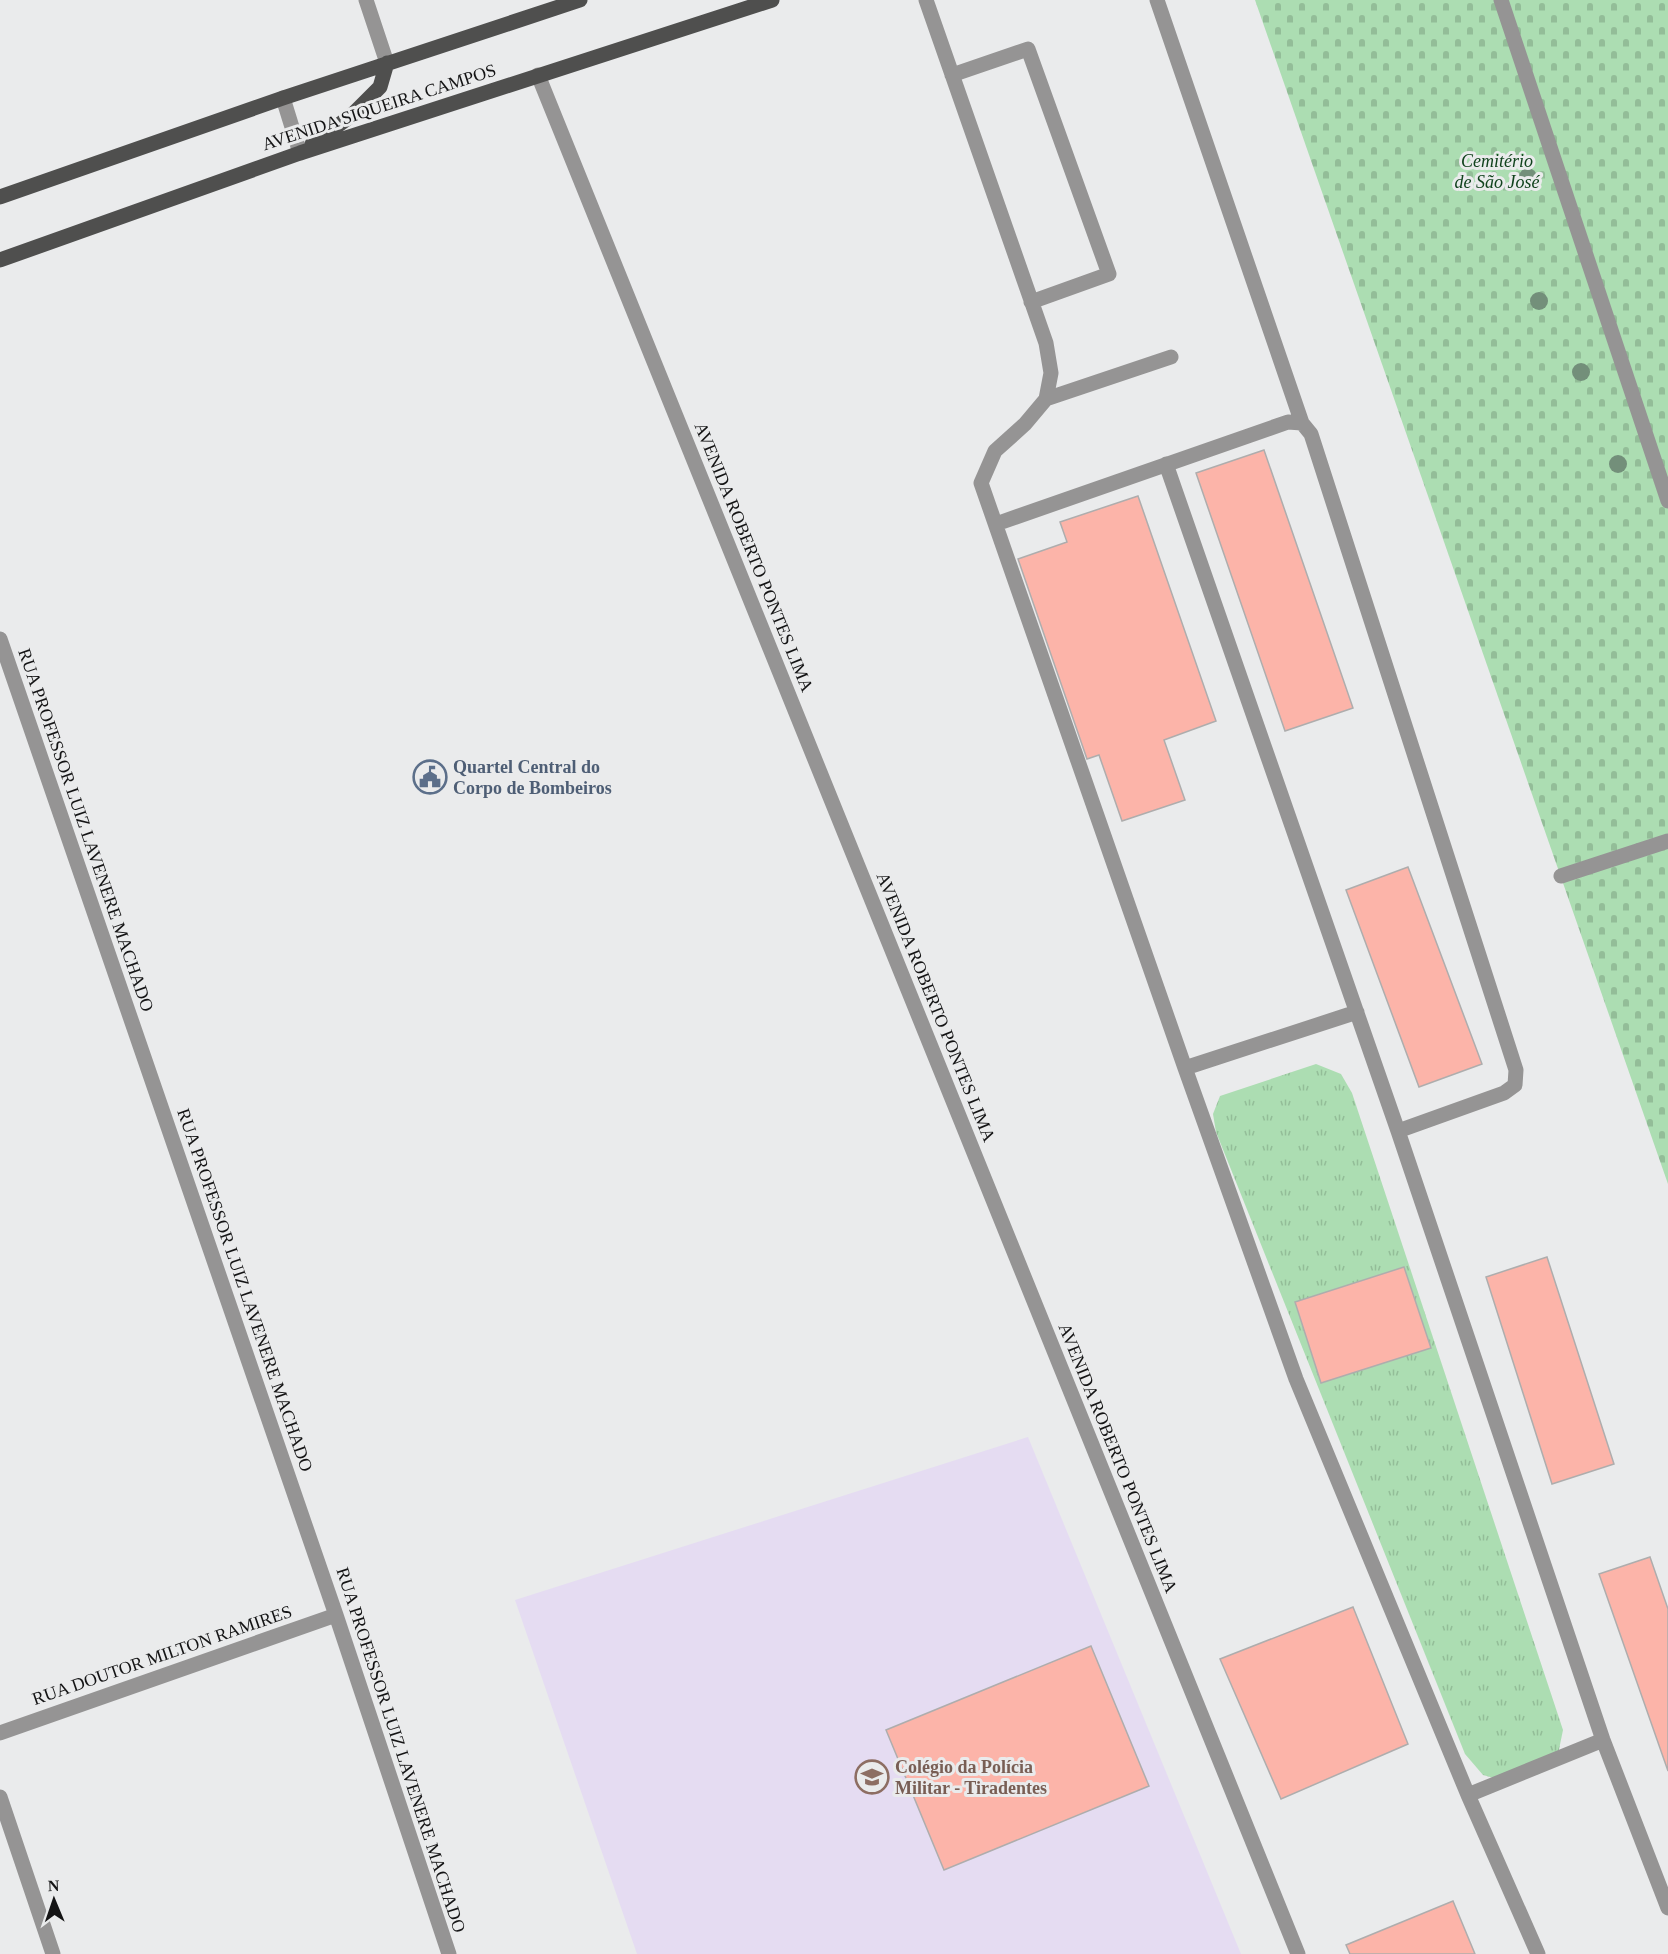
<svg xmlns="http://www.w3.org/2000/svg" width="1668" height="1954" font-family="Georgia,serif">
  <defs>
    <pattern id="cemetery-stones" width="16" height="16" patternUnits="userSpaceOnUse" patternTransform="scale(1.5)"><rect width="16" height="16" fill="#acddb2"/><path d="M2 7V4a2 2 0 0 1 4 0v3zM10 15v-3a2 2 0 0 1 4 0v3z" fill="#93bd98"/></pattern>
    <pattern id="park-tufts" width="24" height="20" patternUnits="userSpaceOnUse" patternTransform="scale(1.5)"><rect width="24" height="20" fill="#acddb2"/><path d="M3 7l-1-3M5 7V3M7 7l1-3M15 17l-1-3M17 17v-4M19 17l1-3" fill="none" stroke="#93bd98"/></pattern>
  </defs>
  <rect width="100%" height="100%" fill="#eaebec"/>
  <path fill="#e5dcf2" d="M1028 1437 1241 1954H637L515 1600Z"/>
  <path fill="url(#cemetery-stones)" d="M1255 0H1668V1184Z"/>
  <path fill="url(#park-tufts)" d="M1316 1064 1341 1074 1352 1093 1563 1730 1557 1759 1539 1774 1508 1782 1483 1775 1465 1754 1216 1132 1213 1114 1220 1096Z"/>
  <path fill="#fcb4a9" stroke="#aeadad" stroke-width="1.5" d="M1264 450 1353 708 1285 731 1196 473Z
    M1138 496 1216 721 1164 740 1185 800 1122 821 1099 755 1087 759 1018 559 1067 542 1060 522Z
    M1408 867 1482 1064 1419 1087 1346 890Z
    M1547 1257 1614 1464 1552 1484 1486 1277Z
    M1404 1267 1431 1348 1321 1383 1295 1302Z
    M1650 1557 1668 1609V1771L1599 1574Z
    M1353 1607 1408 1744 1281 1799 1220 1659Z
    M1091 1646 1149 1786 944 1870 886 1730Z
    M1453 1901 1475 1954H1350L1346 1945Z"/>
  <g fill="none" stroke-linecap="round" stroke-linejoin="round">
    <path stroke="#959494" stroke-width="15" d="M366 0 387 63
      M926 0 1046 343 1051 373 1046 399 1025 424 995 451 981 483 1185 1068 1296 1379 1468 1795 1538 1954
      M1157 0 1302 423
      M1501 0 1668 501
      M538 75 1298 1954
      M952 75 1028 49 1109 274 1031 302
      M283 98 300 153
      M1046 399 1171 357
      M1166 464 1398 1131 1603 1740 1668 1908
      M996 524 1288 422 1302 423 1311 434 1516 1070 1515 1085 1504 1093 1398 1131
      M0 639 336 1615 449 1954
      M1561 876 1668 841
      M1185 1068 1357 1012
      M0 1733 336 1615
      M1468 1795 1603 1740
      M0 1797 53 1954"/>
    <path stroke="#4f4f4e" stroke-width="15" d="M312 144 351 116 380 87 387 63
      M0 197 283 98 580 0
      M0 260 300 153 772 0"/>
  </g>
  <g fill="#738f7a">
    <circle cx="1528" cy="177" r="9"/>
    <circle cx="1539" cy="301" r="9"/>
    <circle cx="1581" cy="372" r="9"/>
    <circle cx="1618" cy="464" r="9"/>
  </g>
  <defs>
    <g id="civic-ring" transform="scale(1.725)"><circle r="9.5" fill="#eaebec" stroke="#5c6f8a" stroke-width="1.5"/><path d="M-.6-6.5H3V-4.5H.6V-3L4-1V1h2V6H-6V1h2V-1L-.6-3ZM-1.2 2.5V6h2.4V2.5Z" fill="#5c6f8a"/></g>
    <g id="school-ring" transform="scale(1.725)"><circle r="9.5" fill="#eaebec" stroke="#8d6e63" stroke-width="1.5"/><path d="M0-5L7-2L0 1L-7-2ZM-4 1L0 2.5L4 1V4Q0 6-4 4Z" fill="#8d6e63"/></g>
  </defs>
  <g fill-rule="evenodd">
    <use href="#civic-ring" x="430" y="777"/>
    <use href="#school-ring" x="872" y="1777"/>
  </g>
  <g text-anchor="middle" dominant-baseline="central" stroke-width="6" stroke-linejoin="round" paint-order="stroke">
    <g font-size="18" fill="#141415" stroke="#eaebec">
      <text transform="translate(379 107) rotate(-18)">AVENIDA SIQUEIRA CAMPOS</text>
      <text transform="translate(754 557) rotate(68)">AVENIDA ROBERTO PONTES LIMA</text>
      <text transform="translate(86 830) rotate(71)">RUA PROFESSOR LUIZ LAVENERE MACHADO</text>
      <text transform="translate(936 1007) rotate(68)">AVENIDA ROBERTO PONTES LIMA</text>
      <text transform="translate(245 1290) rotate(71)">RUA PROFESSOR LUIZ LAVENERE MACHADO</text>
      <text transform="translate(1118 1458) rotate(68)">AVENIDA ROBERTO PONTES LIMA</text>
      <text transform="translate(162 1655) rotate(-19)">RUA DOUTOR MILTON RAMIRES</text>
      <text transform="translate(401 1750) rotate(72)">RUA PROFESSOR LUIZ LAVENERE MACHADO</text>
    </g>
    <g font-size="18" font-style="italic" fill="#11431d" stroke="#eaebec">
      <text x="1497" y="161">Cemitério<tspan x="1497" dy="21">de São José</tspan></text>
    </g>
    <g font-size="18" font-weight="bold" fill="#4e5e75" stroke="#eaebec" text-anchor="start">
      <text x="453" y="767">Quartel Central do<tspan x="453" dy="21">Corpo de Bombeiros</tspan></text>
    </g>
    <g font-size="18" font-weight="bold" fill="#785e54" stroke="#eaebec" text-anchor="start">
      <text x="895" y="1767">Colégio da Polícia<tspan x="895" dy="21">Militar - Tiradentes</tspan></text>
    </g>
  </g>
  <g transform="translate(54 1900) rotate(358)" stroke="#eaebec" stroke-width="4.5" paint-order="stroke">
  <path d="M0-4.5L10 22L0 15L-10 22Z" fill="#141415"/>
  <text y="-9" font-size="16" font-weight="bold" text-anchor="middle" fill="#141415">N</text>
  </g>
</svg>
